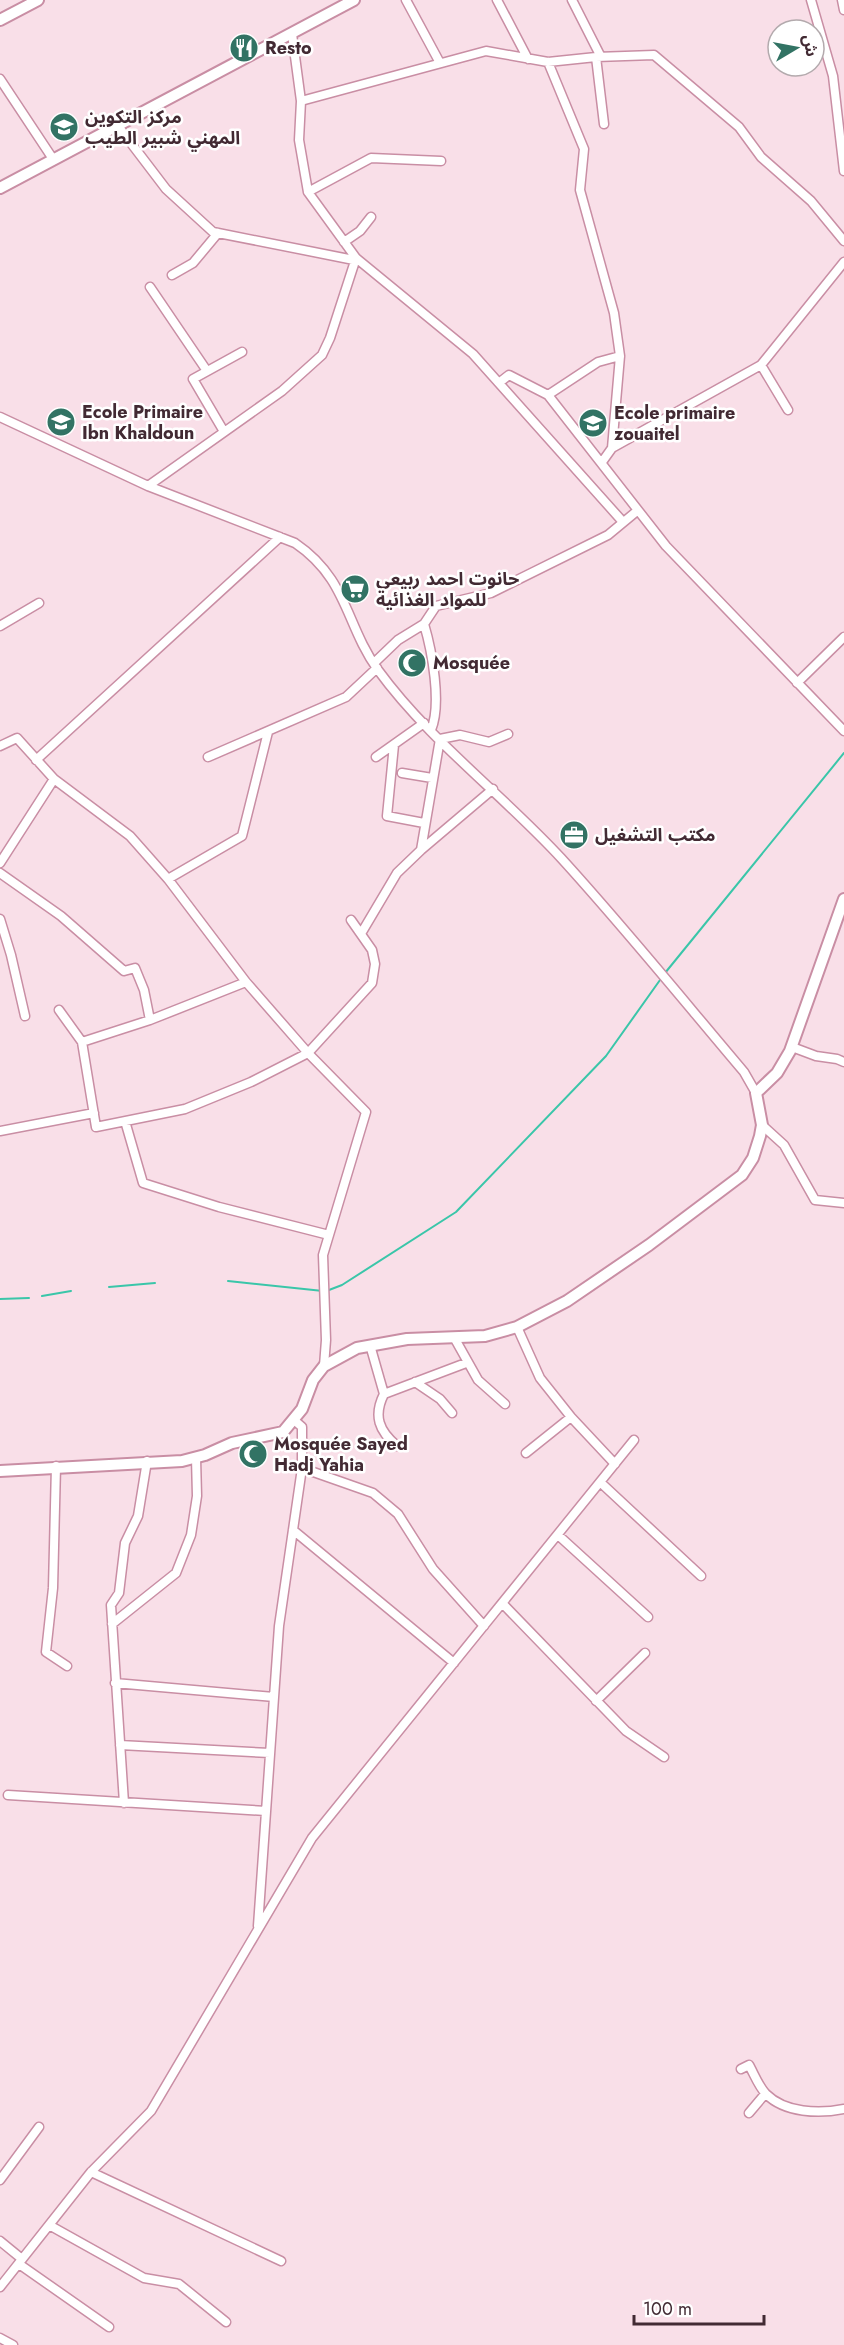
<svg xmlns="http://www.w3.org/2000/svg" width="844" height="2345" font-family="Jost,'Noto Sans Arabic',sans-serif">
  <rect width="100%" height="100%" fill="#f9dfe8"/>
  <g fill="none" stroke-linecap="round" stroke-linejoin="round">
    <path stroke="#3ac6a9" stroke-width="2" d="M665 973 844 753
      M228 1281 323 1291
      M109 1287 155 1283
      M329 1290 342 1285 456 1212 606 1056 660 980
      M42 1296 71 1291
      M0 1299 29 1298"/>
    <g stroke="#c98ea4" stroke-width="11">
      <path id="minor" d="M406 0 440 63
        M497 0 528 59
        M572 0 601 57
        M811 0 833 76 844 171
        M842 0 844 10
        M292 34 301 101 299 140 308 192 356 258 473 354 623 522
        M596 57 604 124
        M548 62 584 149 580 190 614 313 620 356 612 448
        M0 79 53 159
        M301 101 486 51 548 62 596 57 654 55 739 127 761 157 811 201 844 241
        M118 126 166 189 213 232 354 260
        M308 192 371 158 441 161
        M344 242 360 231 371 217
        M172 275 193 263 218 233
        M150 287 207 371
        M761 365 788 410
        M500 382 509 375 548 395 666 546 844 731
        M548 395 598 362 620 356
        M0 417 148 486 295 543C348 579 345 624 378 670 429 740 502 794 561 858 624 927 683 1000 744 1072L756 1093
        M223 430 193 379 242 352
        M602 462 612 448 761 365 844 262
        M148 486 282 391 322 355 330 338 356 258
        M424 624C432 651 442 704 431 730
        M0 626 39 603
        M374 663 398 640 424 624 436 606 491 593 608 535 637 511
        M797 683 844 637
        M394 745 387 816 424 823
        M0 746 17 738 54 779 130 836 168 879 246 982 308 1053 366 1112 323 1255 326 1340 324 1366
        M208 757 346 697 377 668
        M376 757 424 723
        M36 760 280 537
        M402 773 432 778
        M421 850 493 789
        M0 863 54 779
        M0 873 61 916 124 971 135 968 144 990 150 1020
        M168 879 242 836 268 732
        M0 919 11 955 25 1016
        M362 932 397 873 421 850 440 739 460 735 489 742 508 734
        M59 1010 82 1042 96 1127 185 1109 251 1082 308 1053 372 983 375 964 372 950 351 920
        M82 1042 150 1020 246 982
        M792 1047 816 1056 837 1059 844 1062
        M125 1121 143 1183 219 1207 329 1235
        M762 1125 784 1145 815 1200 844 1203
        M0 1131 94 1113
        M517 1327 540 1378 571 1417 615 1464
        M455 1339 478 1380 505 1404
        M370 1345 384 1394
        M415 1382 440 1399 452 1413
        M397 1446C379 1431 373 1416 384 1394L466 1363
        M526 1453 571 1417
        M56 1466 53 1588 46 1652 67 1666
        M302 1468 373 1493 398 1514 433 1569 484 1626
        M600 1482 701 1576
        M293 1530 454 1663
        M558 1535 648 1617
        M502 1603 626 1731 664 1757
        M112 1624 176 1573 191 1535 197 1496 196 1458
        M115 1683 274 1697
        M596 1701 645 1653
        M120 1745 270 1753
        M8 1795 266 1811
        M124 1803 111 1605 119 1593 125 1543 138 1516 147 1461
        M258 1926 279 1626 302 1468V1427L294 1420
        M741 2069 749 2065C754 2074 759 2087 766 2094 785 2113 819 2114 844 2109
        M749 2113 765 2094
        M91 2172 281 2261
        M0 2180 39 2127
        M49 2225 144 2278 179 2284 226 2322
        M0 2241 22 2259
        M19 2264 109 2327
        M0 2287 91 2172 151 2111 312 1838 634 1440
        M0 2338 13 2345"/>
    </g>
    <g stroke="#c98ea4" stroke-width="14">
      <path id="tertiary" d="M0 188 354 0
        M0 1471 182 1461 205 1455 232 1443 283 1432 302 1409 313 1380 324 1366 357 1348 407 1339 485 1336 517 1327 567 1301 649 1245 742 1175 753 1158 760 1136 762 1125 756 1093 777 1073 790 1051 844 899"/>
    </g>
    <g stroke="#c98ea4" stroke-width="14">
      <path id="secondary" d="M0 20 38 0"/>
    </g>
    <use href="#minor" stroke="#fff" stroke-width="8"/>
    <use href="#tertiary" stroke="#fff" stroke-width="10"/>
    <use href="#secondary" stroke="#fff" stroke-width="10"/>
  </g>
  <defs>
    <g id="restaurant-disc" transform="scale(1.5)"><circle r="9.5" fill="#327364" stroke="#fff"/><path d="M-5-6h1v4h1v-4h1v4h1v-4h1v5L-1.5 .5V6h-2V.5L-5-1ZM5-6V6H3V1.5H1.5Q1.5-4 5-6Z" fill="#fff"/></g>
    <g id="university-disc" transform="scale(1.5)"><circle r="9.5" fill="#327364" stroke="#fff"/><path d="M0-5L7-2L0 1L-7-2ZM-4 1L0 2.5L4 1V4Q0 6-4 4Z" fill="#fff"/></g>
    <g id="school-disc" transform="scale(1.5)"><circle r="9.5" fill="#327364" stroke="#fff"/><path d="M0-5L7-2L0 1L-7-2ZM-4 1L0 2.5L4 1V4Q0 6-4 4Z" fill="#fff"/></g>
    <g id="supermarket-disc" transform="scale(1.5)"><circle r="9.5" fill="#327364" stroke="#fff"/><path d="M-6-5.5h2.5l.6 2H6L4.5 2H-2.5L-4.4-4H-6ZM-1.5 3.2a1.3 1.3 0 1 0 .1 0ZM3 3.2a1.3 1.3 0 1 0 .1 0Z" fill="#fff"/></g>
    <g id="mosque-disc" transform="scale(1.5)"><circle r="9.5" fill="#327364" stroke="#fff"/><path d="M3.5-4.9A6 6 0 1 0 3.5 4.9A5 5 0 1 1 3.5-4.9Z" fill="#fff"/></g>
    <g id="office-disc" transform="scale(1.5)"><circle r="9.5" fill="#327364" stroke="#fff"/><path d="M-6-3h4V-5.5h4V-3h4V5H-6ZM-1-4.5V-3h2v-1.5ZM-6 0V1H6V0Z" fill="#fff"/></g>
  </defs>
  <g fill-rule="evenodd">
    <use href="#restaurant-disc" x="244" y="48"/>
    <use href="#university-disc" x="64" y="127"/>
    <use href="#school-disc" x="61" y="422"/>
    <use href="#school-disc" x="593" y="423"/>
    <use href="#supermarket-disc" x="355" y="589"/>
    <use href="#mosque-disc" x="412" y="663"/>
    <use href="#office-disc" x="574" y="835"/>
    <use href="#mosque-disc" x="253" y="1454"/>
  </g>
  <g text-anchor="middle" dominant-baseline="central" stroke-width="5" stroke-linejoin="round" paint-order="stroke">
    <g font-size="18" font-weight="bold" fill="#422a33" stroke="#fff" text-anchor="start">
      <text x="265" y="48">Resto</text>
      <text x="85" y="117">مركز التكوين<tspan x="85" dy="21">المهني شبير الطيب</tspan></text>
      <text x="82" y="412">Ecole Primaire<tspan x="82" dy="21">Ibn Khaldoun</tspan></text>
      <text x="614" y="413">Ecole primaire<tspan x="614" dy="21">zouaitel</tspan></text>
      <text x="376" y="579">حانوت احمد ربيعي<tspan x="376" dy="21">للمواد الغذائية</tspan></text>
      <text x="433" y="663">Mosquée</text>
      <text x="595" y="835">مكتب التشغيل</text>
      <text x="274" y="1444">Mosquée Sayed<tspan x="274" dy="21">Hadj Yahia</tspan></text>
    </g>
  </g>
  <g transform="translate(796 48) rotate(80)"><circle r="28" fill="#ffffff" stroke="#b3aaad" stroke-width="1.5"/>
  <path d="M0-4.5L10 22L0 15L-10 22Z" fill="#327364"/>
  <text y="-9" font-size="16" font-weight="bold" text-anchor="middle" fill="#422a33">ش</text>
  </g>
  <path d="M634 2315v9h130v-9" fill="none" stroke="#422a33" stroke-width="3"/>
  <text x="643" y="2315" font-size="18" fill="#422a33" stroke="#ffffff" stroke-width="4.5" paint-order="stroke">100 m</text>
</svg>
